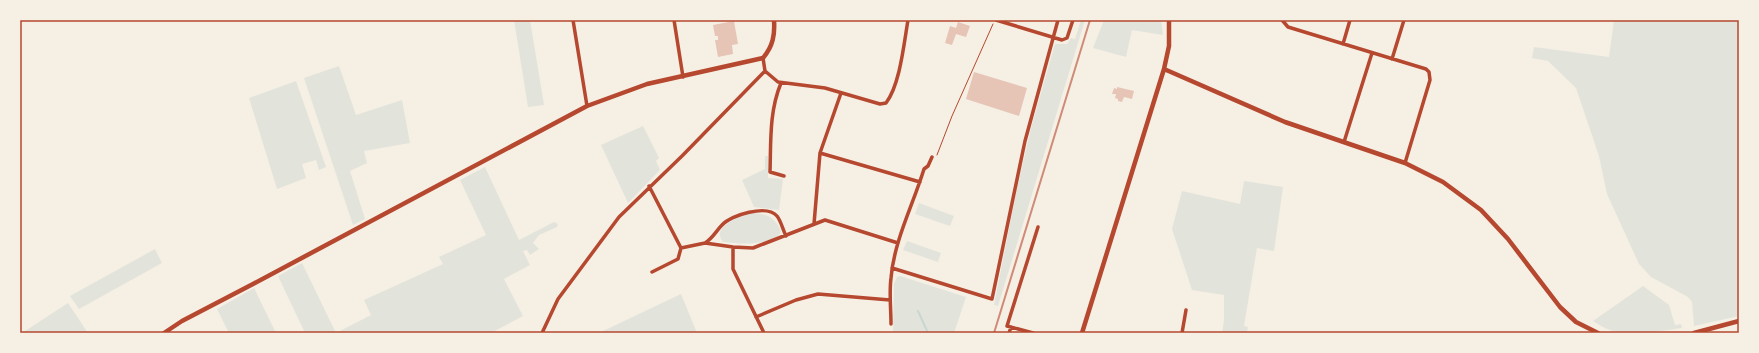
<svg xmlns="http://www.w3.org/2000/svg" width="1759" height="353" font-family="'DejaVu Sans',sans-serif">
  <rect width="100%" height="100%" fill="#f6efe4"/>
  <path fill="#e2e4dc" d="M514 20H530L544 105 528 107Z
    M1081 20H1085L998 306 994 305 1017 188 1031 128 1055 44H1067L1071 38 1075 39Z
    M1104 20H1161L1163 35 1132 30 1126 57 1093 48Z
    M1614 20H1739V316L1694 326 1692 302 1688 297 1651 277 1639 264 1607 194 1599 156 1576 88 1548 61 1532 58 1534 47 1609 57Z
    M339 66 356 115 402 100 410 143 364 151 367 163 350 171 365 219 353 225 304 78Z
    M296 81 326 167 319 170 316 160 302 164 306 178 277 189 249 98Z
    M643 126 659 158 656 161 660 170 628 203 601 145Z
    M765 156H768V178L783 179 779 210 754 207 742 180 765 169Z
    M485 167 519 240 554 222 558 224 557 227 539 235 533 243 539 249 530 255 527 250 523 251 530 265 504 279 523 316 491 333H305L278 276 302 263 336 333 371 315 364 300 443 264 439 257 486 235 460 180Z
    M1244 181 1283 187 1274 251 1257 248 1244 326 1248 327 1247 333H1222L1224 320V295L1192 290 1172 229 1182 191 1240 204Z
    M919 203 954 216 950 226 915 214Z
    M751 213C765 213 775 217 781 231L779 235C762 246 742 244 723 242 710 226 740 217 751 213Z
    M907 241 941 253 938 262 903 250Z
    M155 249 162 263 79 309 70 296Z
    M900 276 966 297 954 333H893L894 284 897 277Z
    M1643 286 1669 305 1675 325 1681 324 1682 328C1659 331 1633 337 1610 330 1604 328 1598 324 1593 321Z
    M254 288 276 333H229L217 309Z
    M681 294 697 333 601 332Z
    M68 303 88 333H22Z"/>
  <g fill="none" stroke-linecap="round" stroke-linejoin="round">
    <path stroke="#c9d6d2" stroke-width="2" d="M918 311 928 333"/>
  </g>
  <path fill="#e6c5b7" d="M734 21 738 44 732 45 733 54 718 57 715 40H718V36H715L713 25Z
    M958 22 970 26 966 37 956 34 952 45 945 43 950 26 956 28Z
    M974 72 1027 88 1019 116 966 99Z
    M1117 87 1134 91 1132 99 1124 97 1122 102 1118 101V99L1115 98 1116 94H1112L1114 88 1117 89Z"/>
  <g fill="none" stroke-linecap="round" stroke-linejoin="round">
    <path stroke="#b5482f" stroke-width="1" d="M937 155 952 116 993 24"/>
    <path stroke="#b5482f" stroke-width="3.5" d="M573 20 587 106
      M674 20 683 77
      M996 20 1062 40 1067 38 1073 20
      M1282 20 1288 27 1426 69 1429 72 1430 80 1405 163
      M1343 44 1350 20
      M763 58 765 71
      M1392 59 1404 20
      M765 71 778 82 825 88 880 104 886 103C900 85 904 43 908 20
      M781 83C769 112 771 142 770 172L784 176
      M1344 142 1372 53
      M820 153 920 182
      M649 186 681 248 705 243 733 247 753 248 825 220 898 243
      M814 224 820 153 841 93
      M705 243C713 238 716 231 722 225 731 215 767 204 777 216 781 221 783 230 786 236
      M733 247V269L764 333
      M892 268 992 299 1025 141 1058 20
      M652 272 678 259 681 248
      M756 317 796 300 818 294 890 300
      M891 324C891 309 889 293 891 278 894 241 913 205 924 169L928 166 932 157
      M542 333 558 299 619 217 682 156 765 71
      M1009 333 1011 327
      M1033 333 1007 326 1038 227
      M1182 333 1186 310"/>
    <path stroke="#b5482f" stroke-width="4.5" d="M1164 69 1285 122 1405 163 1443 182 1481 210 1508 239 1560 307 1576 322 1598 333
      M164 333 182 321 253 284 587 106 647 84 763 58C773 46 775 35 774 20
      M1082 333 1164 69 1169 46V20
      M1694 333 1739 321"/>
    <path stroke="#cf8b77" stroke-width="2" d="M994 333 1090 20"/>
  </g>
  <rect width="1759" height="353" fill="none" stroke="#f6efe4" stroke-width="42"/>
  <rect x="21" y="21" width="1717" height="311" fill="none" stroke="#b5482f" stroke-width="1.5"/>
</svg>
